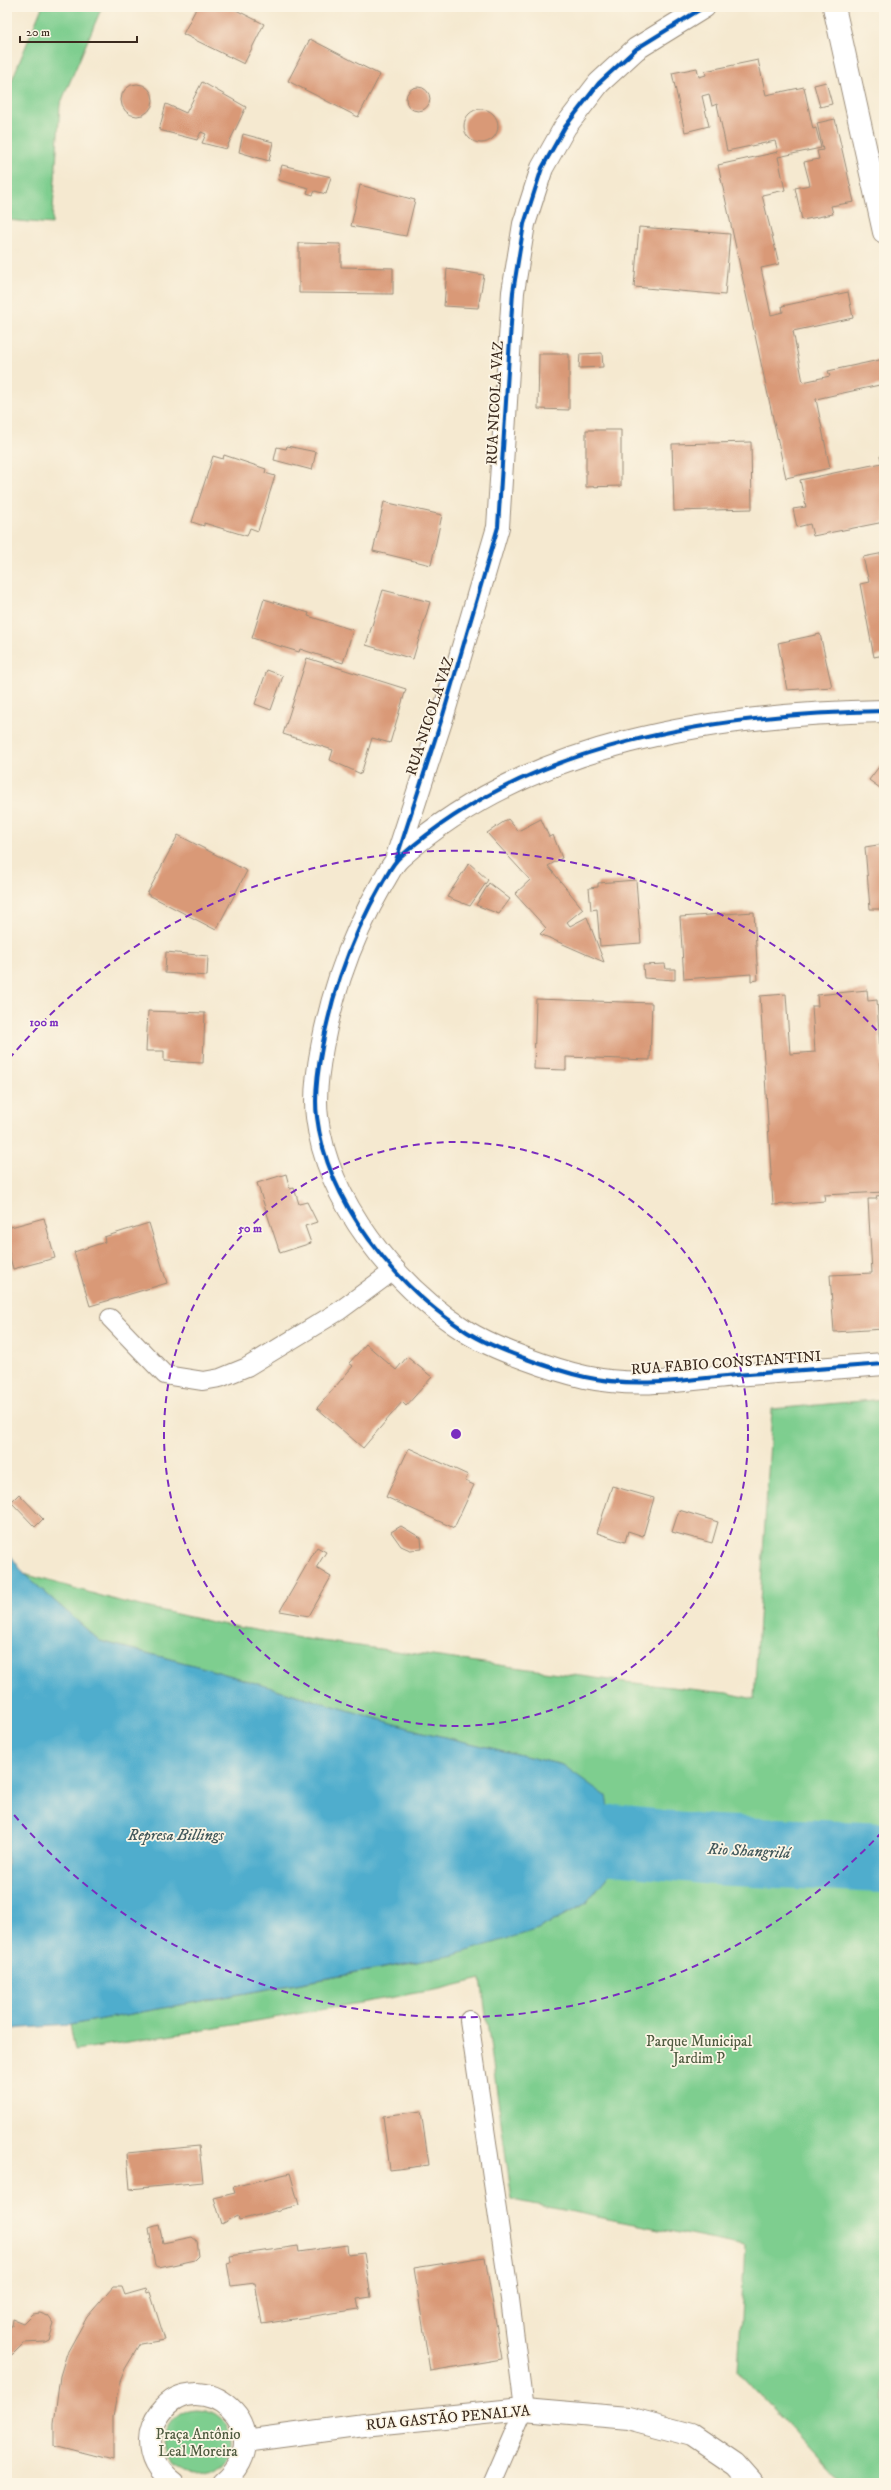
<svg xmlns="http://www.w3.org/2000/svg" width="891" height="2490" font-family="'IM FELL DW Pica',serif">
  <rect width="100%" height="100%" fill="#fcf5e5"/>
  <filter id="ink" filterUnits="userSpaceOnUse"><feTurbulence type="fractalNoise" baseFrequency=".025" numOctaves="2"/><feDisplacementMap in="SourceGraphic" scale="8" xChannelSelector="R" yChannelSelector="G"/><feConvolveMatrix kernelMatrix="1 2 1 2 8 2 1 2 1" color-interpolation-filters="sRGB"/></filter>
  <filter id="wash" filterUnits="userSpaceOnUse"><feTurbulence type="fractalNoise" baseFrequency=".012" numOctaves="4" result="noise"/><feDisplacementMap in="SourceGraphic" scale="16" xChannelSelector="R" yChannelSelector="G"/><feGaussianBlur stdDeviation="0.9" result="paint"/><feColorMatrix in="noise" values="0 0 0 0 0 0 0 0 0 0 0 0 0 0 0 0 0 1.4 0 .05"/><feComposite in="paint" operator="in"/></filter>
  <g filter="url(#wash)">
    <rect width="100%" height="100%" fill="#f5e9d0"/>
    <path fill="#7ece8f" stroke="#5c7c56" d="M42 7H102L60 105 52 224 7 220V92Z
      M884 1399V2483H841L738 2371 745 2246 512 2200 481 1979 440 1989 199 2031 75 2050 70 2025 413 1963 538 1929 585 1904 611 1872 563 1765 419 1731 201 1667 100 1641 24 1574 123 1602 221 1624 306 1639 625 1682 727 1693 754 1699 772 1409Z
      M165 2442a33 33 0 1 1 66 0a33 33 0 1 1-66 0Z"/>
    <path fill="#4fadcd" stroke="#456c76" d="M7 1550 24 1574 100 1641 201 1667 419 1731 563 1765 606 1796 614 1840 611 1872 585 1904 538 1929 455 1955 70 2025 7 2029Z"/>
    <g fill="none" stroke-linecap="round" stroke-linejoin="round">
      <path stroke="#4fadcd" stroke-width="70" d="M614 1840 714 1850 884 1858"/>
    </g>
    <g id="blocks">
      <path fill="#d99977" d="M197 7H230L264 24 244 64 183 34Z
        M310 39 380 75 358 117 288 81Z
        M758 60 766 95 804 87 813 129 816 128 821 148 778 157 785 190 762 195 779 264 761 268 771 315 783 312 782 306 848 292 853 318 793 331 803 382 830 376 828 371 884 359V384L816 399 830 468 786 478 718 165 778 152 775 141 727 151 717 104 712 106 709 94 702 96 709 126 685 132 672 73 697 68 699 77 706 75 705 71Z
        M202 82 246 107 226 149 202 143 206 134 201 132 197 140 159 130 166 104 186 113Z
        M826 82 832 104 820 107 814 85Z
        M121 100a16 16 0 1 1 32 0a16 16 0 1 1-32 0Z
        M406 99a12 12 0 1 1 24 0a12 12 0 1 1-24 0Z
        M464 126a17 17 0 1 1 34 0a17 17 0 1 1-34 0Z
        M835 119 854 202 831 206 833 214 802 220 795 188 810 185 804 162 819 159 817 151 823 150 817 123Z
        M243 134 273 142 269 161 239 152Z
        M282 165 331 177 326 194 315 191 313 195 307 193 309 188 278 180Z
        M360 185 415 200 406 236 351 226Z
        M639 227 730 234 725 295 634 287Z
        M299 243 341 244V267L393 268V294L299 293Z
        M447 269 484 275 478 308 444 306Z
        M602 353 603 367 579 368 580 354Z
        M539 354H569V410L538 409Z
        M586 430H621V486L586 487Z
        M751 442 752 509 674 511 672 444Z
        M287 446 316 452 312 470 274 460 277 447 286 449Z
        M224 455 266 469 265 473 275 476 258 531 250 528 247 536 204 523V526L192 522 213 456 223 459Z
        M884 455V522L813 536 810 524 797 527 793 509 806 507 800 480 882 463 880 456Z
        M384 502 442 515 431 565 373 551Z
        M884 553V655L874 657 860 584 869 582 863 557Z
        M383 590 430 602 413 659 366 645Z
        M264 599 309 613 308 616 353 630 343 663 300 649 299 652 252 638Z
        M820 634 832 687 787 690 778 643Z
        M307 658 406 689 390 743 372 738 361 774 330 760 333 750 283 734Z
        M267 670 283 676 271 710 255 704Z
        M884 760V791L869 780Z
        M508 819 518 831 541 819 549 837 553 835 562 858 548 866 583 909 567 922 570 926 587 917 604 962 540 934 546 928 515 894 530 880 487 833Z
        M178 835 247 871 216 930 147 894Z
        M884 844V909H870L865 847Z
        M469 863 488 880 470 906 447 897Z
        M636 880 641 943 600 946 597 909 591 910 589 888 598 887V883Z
        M489 883 510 899 499 914 476 905Z
        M754 912 758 980 751 981V974L684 979 680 917Z
        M166 952 208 956 207 976 165 973Z
        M665 964 666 969H675V980L644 978 643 965Z
        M867 990 868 1001 877 1000 884 1114V1192L824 1195 825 1201 773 1205 760 996 786 994 790 1054 815 1052 812 1006H818L817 995Z
        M536 999 652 1003 650 1060 566 1057V1070L534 1069Z
        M148 1011 205 1013 203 1063 164 1061V1051H146Z
        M286 1174 290 1189 294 1188 299 1204 307 1202 317 1222 305 1226 311 1243 280 1253 257 1183Z
        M884 1195V1329L834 1332 830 1275 872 1273 868 1199H877L876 1196Z
        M44 1218 55 1258 13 1269 7 1245V1228Z
        M149 1223 167 1283 90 1306 74 1252 105 1242 104 1237Z
        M366 1344 396 1370 407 1357 432 1377 406 1406 402 1402 363 1448 317 1408 353 1366 349 1363Z
        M409 1448 468 1475 465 1481 474 1485 454 1528 386 1497Z
        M612 1486 654 1498 643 1536 628 1531 625 1542 597 1533Z
        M19 1494 43 1519 35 1527 11 1502Z
        M679 1510 718 1522 712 1543 672 1532Z
        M401 1526 421 1538 422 1549 410 1550 401 1546 391 1532Z
        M317 1547 326 1552 316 1568 331 1577 309 1616 280 1611Z
        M421 2111 429 2165 390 2170 383 2116Z
        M199 2146 203 2182 130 2189 127 2153Z
        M290 2173 299 2205 239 2220 238 2215 222 2224 214 2198 235 2193 233 2187Z
        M159 2225 163 2243 192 2237 197 2241 199 2256 195 2260 159 2268 155 2266 149 2228Z
        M347 2245 348 2255 364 2253 371 2297 357 2299 359 2309 262 2324 255 2283 231 2286 227 2263 231 2262 230 2256 298 2246 299 2252Z
        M485 2257 502 2359 430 2371 414 2268Z
        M113 2287H122L125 2295 146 2289 147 2293 150 2292 165 2340 140 2344 125 2369 119 2384 113 2416V2460L54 2445V2424L60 2376 67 2353 87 2317Z
        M40 2313 48 2316 54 2324 49 2340 45 2342 24 2343 13 2354 7 2356V2326H12L13 2319 23 2323 32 2314Z"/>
    </g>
  </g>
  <g filter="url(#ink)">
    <use href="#blocks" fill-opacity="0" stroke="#988a77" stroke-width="1"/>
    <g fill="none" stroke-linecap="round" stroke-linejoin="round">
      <g stroke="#988a77" stroke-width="20">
        <path id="lane" d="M110 1318 165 1375 203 1381 220 1378 247 1367 339 1311 396 1269
          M469 2020 510 2299 524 2409 492 2483"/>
      </g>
      <g stroke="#988a77" stroke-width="24">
        <path id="street" d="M834 7 884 232
          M884 711C716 714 530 741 400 857 392 864 388 874 383 882 365 913 351 944 340 977 328 1013 312 1080 317 1117 327 1202 396 1287 467 1332 494 1349 554 1370 585 1377 635 1388 685 1380 735 1375 784 1371 834 1368 884 1364
          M396 860 443 715 498 527 513 292 524 224 542 168 565 127 599 83 636 49 704 7
          M245 2441 364 2425 524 2409 628 2418 692 2435 736 2465 752 2483
          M173 2483C158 2472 150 2458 150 2440 150 2429 155 2420 161 2412 198 2362 286 2427 223 2483"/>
      </g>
      <use href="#lane" stroke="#fff" stroke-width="18"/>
      <use href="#street" stroke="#fff" stroke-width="22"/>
      <g stroke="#fcf5e5" stroke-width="6">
        <path id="cycleway" d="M884 711C716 714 530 741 400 857 392 864 388 874 383 882 365 913 351 944 340 977 328 1013 312 1080 317 1117 327 1202 396 1287 467 1332 494 1349 554 1370 585 1377 635 1388 685 1380 735 1375 784 1371 834 1368 884 1364
          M396 860 443 715 498 527 513 292 524 224 542 168 565 127 599 83 636 49 704 7"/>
      </g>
      <use href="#cycleway" stroke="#0057b8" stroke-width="4"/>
    </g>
  </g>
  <g fill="none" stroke="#7b2cbf" stroke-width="2" stroke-dasharray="7 5">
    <circle cx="456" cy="1434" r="292"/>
    <path d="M882 1832A583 583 0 0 1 9 1809M9 1059A583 583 0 0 1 882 1036"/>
  </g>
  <g text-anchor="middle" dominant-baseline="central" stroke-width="3.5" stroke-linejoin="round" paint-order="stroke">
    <g font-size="15" fill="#3b2a1e" stroke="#fcf5e5">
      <text transform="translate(495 403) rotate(-87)">RUA NICOLA VAZ</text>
      <text transform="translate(430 716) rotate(-72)">RUA NICOLA VAZ</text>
      <text transform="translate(726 1363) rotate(-4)">RUA FABIO CONSTANTINI</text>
      <text transform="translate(448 2418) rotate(-5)">RUA GASTÃO PENALVA</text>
    </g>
    <g font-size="15" fill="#4f5b40" stroke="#fcf5e5">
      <text x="699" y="2041">Parque Municipal<tspan x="699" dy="17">Jardim P</tspan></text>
      <text x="198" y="2434">Praça Antônio<tspan x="198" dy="17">Leal Moreira</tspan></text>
    </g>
    <g font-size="16" font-style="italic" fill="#42585b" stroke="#fcf5e5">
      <text x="176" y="1835">Represa Billings</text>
      <text transform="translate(749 1851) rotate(3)">Rio Shangrilá</text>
    </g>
  </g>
  <circle cx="456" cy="1434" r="6" fill="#7b2cbf" stroke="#fcf5e5" stroke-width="2"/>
  <g font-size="12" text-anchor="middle" font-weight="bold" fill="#7b2cbf" stroke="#fcf5e5" stroke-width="3.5" stroke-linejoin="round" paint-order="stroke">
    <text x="44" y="1026">100 m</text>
    <text x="250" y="1232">50 m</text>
  </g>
  <rect width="891" height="2490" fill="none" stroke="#fcf5e5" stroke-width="24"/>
  <path d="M20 36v6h117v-6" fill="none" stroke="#3b2a1e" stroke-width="2"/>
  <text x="26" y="36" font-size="12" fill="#3b2a1e" stroke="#fcf5e5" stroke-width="3" paint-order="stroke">20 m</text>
</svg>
